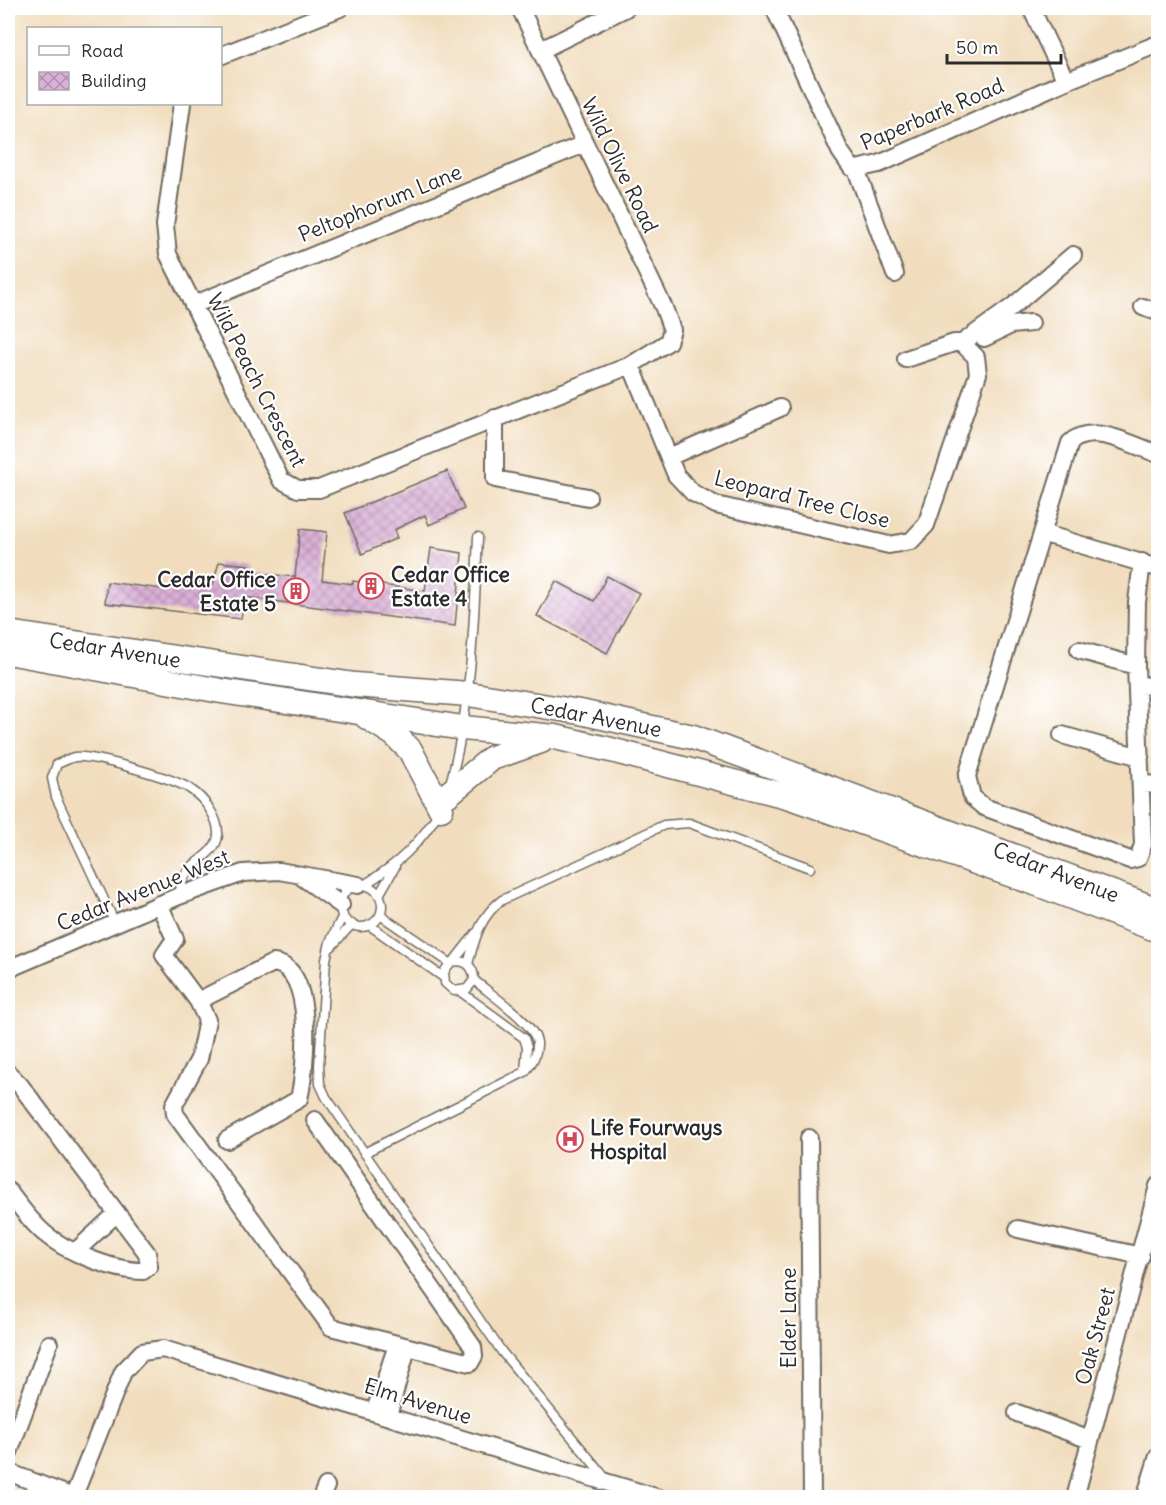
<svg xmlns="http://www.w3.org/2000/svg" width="1166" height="1505" font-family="Delius,sans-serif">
  <defs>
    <pattern id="building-cross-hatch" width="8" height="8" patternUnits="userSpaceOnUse" patternTransform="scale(1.5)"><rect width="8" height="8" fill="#dab0d7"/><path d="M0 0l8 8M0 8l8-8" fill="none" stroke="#b18faf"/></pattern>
  </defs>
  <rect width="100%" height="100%" fill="#fff"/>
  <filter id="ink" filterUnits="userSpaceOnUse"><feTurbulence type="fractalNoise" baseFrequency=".0167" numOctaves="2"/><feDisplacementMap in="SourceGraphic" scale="12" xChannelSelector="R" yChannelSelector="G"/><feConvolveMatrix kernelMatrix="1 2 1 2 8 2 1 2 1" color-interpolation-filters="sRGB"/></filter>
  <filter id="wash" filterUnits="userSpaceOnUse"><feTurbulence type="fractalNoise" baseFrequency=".008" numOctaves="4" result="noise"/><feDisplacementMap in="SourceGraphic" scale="24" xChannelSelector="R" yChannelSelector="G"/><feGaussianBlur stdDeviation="1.35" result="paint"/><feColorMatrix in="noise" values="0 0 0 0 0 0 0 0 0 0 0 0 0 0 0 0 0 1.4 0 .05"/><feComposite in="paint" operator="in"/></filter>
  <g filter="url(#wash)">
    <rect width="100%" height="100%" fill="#f1ddbe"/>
    <g id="blocks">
      <path fill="url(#building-cross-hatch)" d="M447 471 464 509 429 525 425 515 394 530 397 538 362 554 345 513Z
        M300 529 327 532 322 580 353 584V581L425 591 431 548 462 553 455 626 244 597 241 619 105 603 107 582 170 590 171 582 181 583V580L213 584 219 562 248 565 247 572 295 577Z
        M607 576 639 593 607 653 537 616 556 581 594 601Z"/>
    </g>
  </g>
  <g filter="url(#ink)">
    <use href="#blocks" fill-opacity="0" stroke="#70695e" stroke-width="1.5"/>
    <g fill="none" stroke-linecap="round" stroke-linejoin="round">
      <g stroke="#70695e" stroke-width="11">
        <path id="service" d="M450 784C472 703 474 621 478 537
          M364 885C399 863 419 845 440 810
          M340 906a21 21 0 1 1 42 0a21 21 0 1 1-42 0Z
          M379 895 395 867
          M343 915 330 942 326 960 319 1066 320 1084 326 1097 502 1352 607 1480
          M380 915 450 963C464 958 474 965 474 980L467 989 454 991 445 983 444 972 450 963
          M115 923 56 797 52 778 57 764C63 762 69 758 75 757 91 754 176 779 190 789 204 798 219 818 218 835 217 851 199 859 189 869 183 876 181 886 179 895
          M369 925 443 977
          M331 947 352 924
          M454 961 476 933
          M468 964C475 939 480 916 502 900L664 825 689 823 810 868
          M461 992 524 1038 527 1047 525 1072
          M364 1153 525 1072C532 1063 538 1054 537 1042 534 1023 489 993 474 980"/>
      </g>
      <g stroke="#70695e" stroke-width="20">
        <path id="minor" d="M774 8 840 151 851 167 856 169
          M1031 8 1066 81
          M541 50 626 8
          M220 56 340 8
          M182 104 165 225 168 254 281 480 298 489H319L631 365 668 342 672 330 664 308 520 8
          M856 169 879 164 1066 81 1158 44
          M856 169 895 274
          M193 305 584 144
          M1143 307 1158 312
          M984 338 1011 325 1031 323
          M962 343 1012 307 1073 255
          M631 365 676 475 693 493 716 505 889 545 911 541 926 525 978 374 976 357 962 343H954L906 359
          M495 418V479L588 497
          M669 457 780 408
          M1042 533 1158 568
          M1142 562 1137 602 1136 666 1143 845 1138 858 1130 860 984 807 972 797 967 776 1070 443C1091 421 1134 446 1158 454
          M1079 650 1136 666
          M1138 686 1158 685
          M1062 735 1140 757
          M1142 785 1158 784
          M302 877 341 905
          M159 904 175 939 164 955 198 1001 207 1020 199 1059 174 1105 175 1114 331 1327 470 1363 474 1356 473 1347 315 1120
          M8 969 179 896 243 873 279 871 358 885
          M198 1001 273 963C316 966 306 1069 299 1099L227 1140
          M8 1073 20 1085 147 1253 149 1266 143 1271C114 1271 66 1252 44 1233 30 1221 19 1205 8 1191
          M809 1138 812 1498
          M1018 1229 1141 1256
          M76 1251 117 1213
          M375 1411 397 1345
          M1017 1413 1090 1440
          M388 1416 407 1348
          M8 1455 49 1344
          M8 1472 73 1497
          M73 1498 123 1372 142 1352 163 1349 659 1498
          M321 1498 326 1486
          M1075 1498 1158 1186
          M1145 1498 1158 1456"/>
      </g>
      <g stroke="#70695e" stroke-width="27">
        <path id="secondary" d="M8 633 355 685 468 694 580 712 693 737 1158 910
          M8 652 221 691 463 728 555 737 611 750 790 797 1035 883 1158 930
          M367 717 394 734 410 750 441 809
          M447 795 492 758 541 741"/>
      </g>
      <use href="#service" stroke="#fff" stroke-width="8"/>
      <use href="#minor" stroke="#fff" stroke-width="16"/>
      <use href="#secondary" stroke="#fff" stroke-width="24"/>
    </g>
  </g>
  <defs>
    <g id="building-ring" transform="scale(1.35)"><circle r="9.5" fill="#fff" stroke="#d1495b" stroke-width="1.5"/><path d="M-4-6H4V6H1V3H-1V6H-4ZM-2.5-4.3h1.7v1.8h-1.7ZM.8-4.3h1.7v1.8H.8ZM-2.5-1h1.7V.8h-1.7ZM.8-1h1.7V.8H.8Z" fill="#d1495b"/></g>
    <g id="hospital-ring" transform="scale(1.35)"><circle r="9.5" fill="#fff" stroke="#d1495b" stroke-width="1.5"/><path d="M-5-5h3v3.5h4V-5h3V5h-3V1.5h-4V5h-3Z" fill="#d1495b"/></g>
  </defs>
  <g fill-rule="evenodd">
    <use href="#building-ring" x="371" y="586"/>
    <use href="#building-ring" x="296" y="591"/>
    <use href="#hospital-ring" x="570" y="1139"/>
  </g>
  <g text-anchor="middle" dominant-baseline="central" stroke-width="4.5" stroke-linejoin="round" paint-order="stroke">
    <g font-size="21" fill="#2b2b2b" stroke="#fff">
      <text transform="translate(932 114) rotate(-23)">Paperbark Road</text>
      <text transform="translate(620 165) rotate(64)">Wild Olive Road</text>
      <text transform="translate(380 203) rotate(-22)">Peltophorum Lane</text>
      <text transform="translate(257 380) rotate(63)">Wild Peach Crescent</text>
      <text transform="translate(802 499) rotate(14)">Leopard Tree Close</text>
      <text transform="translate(115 650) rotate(9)">Cedar Avenue</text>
      <text transform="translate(596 717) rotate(11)">Cedar Avenue</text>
      <text transform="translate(1056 872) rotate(21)">Cedar Avenue</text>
      <text transform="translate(143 890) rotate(-22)">Cedar Avenue West</text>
      <text transform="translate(788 1318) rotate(-90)">Elder Lane</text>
      <text transform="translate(1095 1336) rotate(-75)">Oak Street</text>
      <text transform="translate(418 1401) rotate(17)">Elm Avenue</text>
    </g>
    <g font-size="21" font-weight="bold" fill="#2b2b2b" stroke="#fff" text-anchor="start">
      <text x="391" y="574">Cedar Office<tspan x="391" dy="24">Estate 4</tspan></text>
      <text x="276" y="579" text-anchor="end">Cedar Office<tspan x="276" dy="24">Estate 5</tspan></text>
      <text x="590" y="1127">Life Fourways<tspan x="590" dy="24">Hospital</tspan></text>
    </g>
  </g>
  <rect width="1166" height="1505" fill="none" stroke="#fff" stroke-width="30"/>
  <rect x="27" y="27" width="195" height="78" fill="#ffffff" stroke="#aaaaaa" stroke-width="1.5"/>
  <rect x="39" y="46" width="30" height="9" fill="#ffffff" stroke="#aaaaaa" stroke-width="1.5"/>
  <text x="81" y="57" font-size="18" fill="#2b2b2b">Road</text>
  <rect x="39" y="72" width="30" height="18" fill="url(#building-cross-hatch)" stroke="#aaaaaa" stroke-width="1.5"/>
  <text x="81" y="87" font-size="18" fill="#2b2b2b">Building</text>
  <path d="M947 54v9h114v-9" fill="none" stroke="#2b2b2b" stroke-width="3"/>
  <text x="956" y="54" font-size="18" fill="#2b2b2b" stroke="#ffffff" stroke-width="4.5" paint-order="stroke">50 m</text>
</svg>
